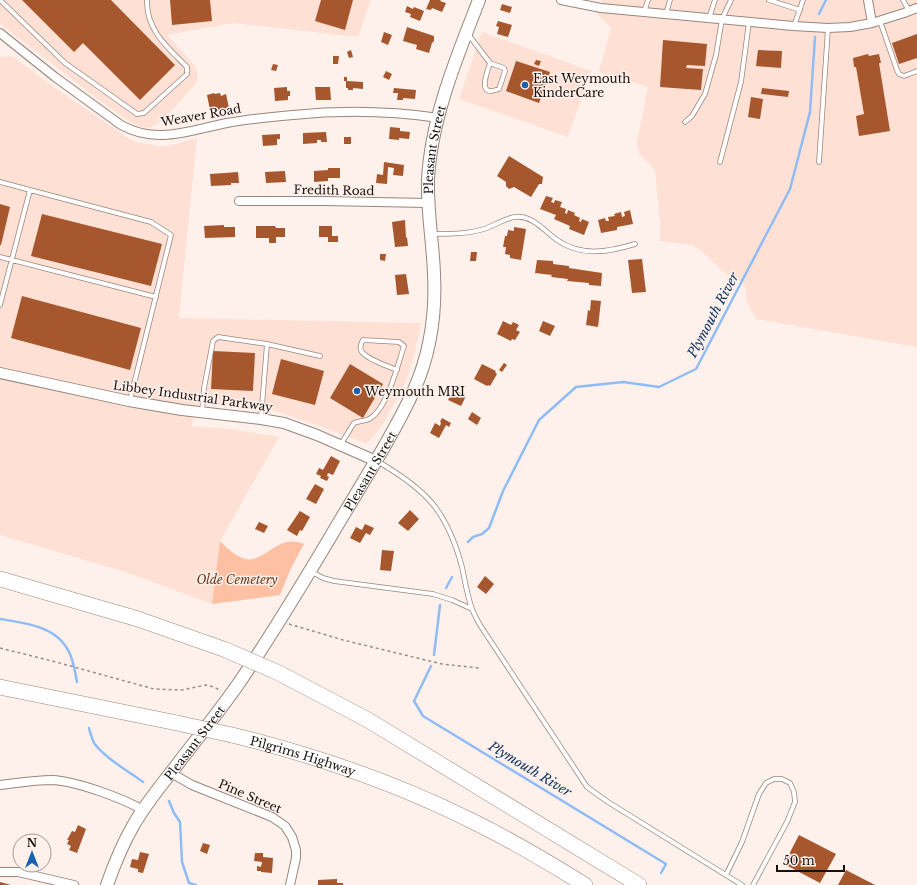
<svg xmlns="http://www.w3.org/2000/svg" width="917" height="885" font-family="'Libre Baskerville',serif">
  <rect width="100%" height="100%" fill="#fef1eb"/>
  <path fill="#fee1d4" d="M0 0H371L358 37 233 23 167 35 195 66 198 75 196 84 162 121 150 128 140 127 129 122 91 94 0 24Z
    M602 0H917V347L756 319 746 300V289L741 281 725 273 700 250 692 245 660 241V223L655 170 639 153 637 142 648 87 599 72 611 28 597 14Z
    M482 32 591 71 568 137 459 99Z
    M12 56 54 87 128 138 137 142 158 146H168L197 138 179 318 421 323 414 357 405 383 387 417 380 428 368 443H365L305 421 275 411 259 408 199 403 191 426 231 429 279 437 220 541 212 604 125 572 0 535V57Z"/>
  <path fill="#fdc0a3" d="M220 541C226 547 232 553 240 557 263 569 275 532 304 544L291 568 280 595 212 604Z"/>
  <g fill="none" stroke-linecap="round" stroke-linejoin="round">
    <path stroke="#90bcf6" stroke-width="2.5" d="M819 14 826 0
      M468 542 473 537 482 534 489 528 503 491 539 420 576 387 623 382 659 387 696 369 790 189 810 112 815 37
      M446 588 452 577
      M0 619C25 623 57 626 69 652 74 662 75 672 77 682
      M434 655 440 605
      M431 666 414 701 423 716 666 864 661 873
      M89 728C90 733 92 738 94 743 105 758 128 771 143 782
      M169 801 174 813 180 822 182 862 189 883 196 885"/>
  </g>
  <path fill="#a7572d" d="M22 0H111L175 65 140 100 83 43 74 52Z
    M170 0H210L212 21 172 25Z
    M321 0H353L345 30 315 21Z
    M430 0H441L440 1 446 3 442 12 432 8 431 10 426 9Z
    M502 4 512 7 510 13 500 10Z
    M407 6 413 9 414 7 424 11 420 21 410 17 411 14 405 12Z
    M498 21 512 25 508 37 497 34 499 27 496 26Z
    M407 27 434 36V41L432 43 429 53 416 49 417 45 403 41Z
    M384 32 392 35 388 45 381 42Z
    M917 34V58L899 64 892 43Z
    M663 40 707 44 705 66 687 65 686 68 703 69 701 90 660 87Z
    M351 50 353 57 349 58 347 52Z
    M758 50 782 51 781 68 756 66Z
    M868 54 869 56 879 54 881 63H879L890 131 859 136 856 116 864 114 856 67H854L853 58Z
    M333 56H339L338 64H333Z
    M536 60 541 61 539 66 534 64Z
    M516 61 550 72 539 103 506 91Z
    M273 64 278 65 276 71 271 70Z
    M386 71 392 74 389 80 383 77Z
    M344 77H347V81L363 82V89L353 88V90H348V88H346V81H344Z
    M287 87V91H290V96H288V100L275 101 274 88Z
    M315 87H330L331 100H316Z
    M394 88 416 90 415 99 403 98V100H397L398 93H393Z
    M762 88 789 91 788 97 761 94Z
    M214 93 215 94 220 93 221 96 226 94 229 108 218 111V108L210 110 207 95Z
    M751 97 763 99 760 119 748 117Z
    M390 127 400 128V131L410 132 409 139 399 138V140L389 139Z
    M326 132 327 142H321V140H317V143L303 144V133Z
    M280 134V139H277V145L263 146 262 135Z
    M344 137H351V144H344Z
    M509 156 543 177 542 184H539L531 197 514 187 509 189 506 186V182L497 176Z
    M384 162 404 165 403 176 393 175 394 168 388 167 387 184 376 183 377 174 383 175Z
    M328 168H340V178H328V181L314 182V171L328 170Z
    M285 171 286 182 266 183 265 172Z
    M238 172 239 183H231V185L211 186 210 174Z
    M546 196 553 198 551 202 554 203 555 200 562 202 560 207 566 209 565 213 567 214 568 210 575 213 574 215 580 218 579 221 581 222 582 219 589 222 584 235 569 229 570 226 554 219 556 215 540 209Z
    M0 204 10 207 1 245H0Z
    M630 210 633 224 617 227V230L601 233 598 220 605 218 606 221H609L608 217 615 216 614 214 621 212 622 217 625 216 624 212Z
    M42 214 162 244 151 286 31 256Z
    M405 220 406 238 407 237 408 246 395 247 392 222Z
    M224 225V227H235V237L205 238 204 226Z
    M256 226H275L276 228H285V237H276V243H269V238H256Z
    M319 226H332V236H338V242H328V237H319Z
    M514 227 526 229 521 260 510 258V255L505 254 506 247H503L505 236H507L508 230 514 231Z
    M471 252H477L476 261H470Z
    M380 254H386L385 261 380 260Z
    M642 259 646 292 632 293 628 260Z
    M537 260 553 261V264L569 266V268L602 273 601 286 589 285V283L567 281 568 279 551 277 552 275 535 273Z
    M406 274 409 294 397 295 395 275Z
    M22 296 141 328 130 370 11 338Z
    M591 300 601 301 598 327 586 325 588 310 590 311Z
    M503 321 511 325 513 322 519 325 516 330 520 332 515 340 512 339 511 341 497 334Z
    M543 321 555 326 550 336 539 331Z
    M213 351 255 353 253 391 211 389Z
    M281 359 324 371 315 405 272 394Z
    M504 363 507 365 502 372 499 370Z
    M350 364 383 384 363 418 330 398Z
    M482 364 496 371 495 372 497 374 490 386 488 385 487 386 474 379Z
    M454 389 466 396 461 406 448 400Z
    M472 412 481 418 477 425 468 419Z
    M442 418 451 423 449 427 446 425 439 438 430 433 435 423 440 426 441 423 440 422Z
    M331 456 340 461 333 475 328 473 327 476 329 477 327 481 320 478 321 476 316 474 319 468 323 470Z
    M315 484 324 489 316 504 306 499Z
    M410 510 419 519 408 531 398 523Z
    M300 511 310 517 302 531 300 530 297 536 287 530Z
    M259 522 268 526 264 533 255 529Z
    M365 524 374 528 370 535 366 533 360 543 350 538 356 527 362 530Z
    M382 550 394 551 391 571 380 570Z
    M485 576 494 584 486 594 477 587Z
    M78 825 86 829 77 853 69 850 71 846 67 844 69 840H67L72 831 75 832Z
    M799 835 836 854 820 883 784 864Z
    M203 843 210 845 207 854 200 851Z
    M140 852 149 854 143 873 138 872V869L130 867 132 859 138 860Z
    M255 853H263V857L273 858 272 873 261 872V871H257V866L261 867 262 862 254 861Z
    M846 870 875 885H838Z
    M337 879V883H343V885H318V880Z
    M0 882 11 885H0Z"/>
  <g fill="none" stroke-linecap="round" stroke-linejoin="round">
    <g stroke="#98857c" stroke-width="5.5">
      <path id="service" d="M0 0 65 63 137 114 144 113 187 74V67C168 48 146 30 147 0
        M769 0 800 10
        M903 0 909 11
        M644 12 648 0
        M666 14 670 0
        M709 18 715 0
        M880 21 897 70 899 74 904 76 917 71
        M794 26 803 0
        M468 34 490 63C487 73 476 98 499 89L505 71 504 68 490 63
        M685 122 692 116 705 94 716 55 722 19 731 0
        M720 162 741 82 749 22
        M819 162 828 28
        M0 182 30 190 0 305
        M30 190 151 222 171 235 130 400
        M433 234C449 234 468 234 484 229 494 226 505 218 515 217 533 215 544 231 557 240 581 257 609 252 635 244
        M0 257 156 297
        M267 344 320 356
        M202 412 204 388 213 341 218 337 267 344 261 418
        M341 444 354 423C359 421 365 421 369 419 387 410 398 364 404 346L399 342 363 340C361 343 359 349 362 352 368 360 388 366 397 370
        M377 461C427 490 447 511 462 567 465 581 467 595 472 609 474 614 477 620 480 625L587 787 608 802 742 885
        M312 572 323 578 334 581 433 594 452 600 472 609
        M726 875 742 842 759 794 766 783 774 779H782L790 783 794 792 795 802 787 822 753 885"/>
    </g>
    <g stroke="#98857c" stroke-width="10">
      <path id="minor" d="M561 0 601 8 793 26 828 28 850 27 872 23 904 13 917 8
        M868 0 872 23
        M0 33 55 77 121 125C157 145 190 130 227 123 249 119 271 117 293 115 341 110 391 111 439 118
        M239 201H324L428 203
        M171 773 192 785 272 817 285 826 292 837 296 850V858L290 885
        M0 785C17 783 35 780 52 780 76 781 122 798 143 810
        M0 872H18L74 885"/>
    </g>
    <g stroke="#98857c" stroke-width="12">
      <path id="tertiary" d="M0 373 129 401 182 410 261 419 284 423 317 435 376 461"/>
    </g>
    <g stroke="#98857c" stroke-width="14">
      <g id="secondary">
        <path id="s1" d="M107 885C114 865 122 845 133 826 144 806 159 788 173 770 195 741 218 713 239 683 275 630 308 575 341 519 366 477 393 435 414 390 430 354 436 313 434 274 433 243 427 212 428 180 431 118 457 57 479 0"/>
      </g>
    </g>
    <g stroke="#98857c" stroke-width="16">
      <g id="motorway">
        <path d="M0 579 138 619 226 650"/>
        <path d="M279 673 368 720 639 885"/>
        <path d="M0 687 177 723"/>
        <path id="s2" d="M232 735C314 755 396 783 472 821 511 840 548 862 585 885"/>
      </g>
    </g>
    <path stroke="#978c88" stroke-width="1.5" stroke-dasharray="3 3" stroke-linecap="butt" d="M289 624 343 640 442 664 479 668
      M0 648 56 662 154 689 182 690 206 685 214 687 221 691"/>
    <use href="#service" stroke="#fff" stroke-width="4"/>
    <use href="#minor" stroke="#fff" stroke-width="8"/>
    <use href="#tertiary" stroke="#fff" stroke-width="10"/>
    <use href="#secondary" stroke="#fff" stroke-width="12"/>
    <use href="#motorway" stroke="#fff" stroke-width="15"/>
    <g stroke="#98857c" stroke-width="16" stroke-linecap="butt">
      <path id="motorway-bridge" d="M226 650 279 673
        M177 723 232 735"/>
    </g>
    <use href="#motorway-bridge" stroke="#fff" stroke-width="15"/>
  </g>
  <g fill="#1b61b1" stroke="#fef1eb" stroke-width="1.5">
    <circle cx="525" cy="85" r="4"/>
    <circle cx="357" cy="391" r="4"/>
  </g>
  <g text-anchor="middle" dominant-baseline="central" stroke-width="3" stroke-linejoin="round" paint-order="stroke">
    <g font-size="12" fill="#17100d" stroke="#fef1eb" text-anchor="start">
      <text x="533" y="78">East Weymouth<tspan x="533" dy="14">KinderCare</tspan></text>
      <text x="365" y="391">Weymouth MRI</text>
    </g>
    <g font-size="12" fill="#17100d" stroke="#fef1eb">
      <text transform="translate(201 115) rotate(-10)">Weaver Road</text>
      <text stroke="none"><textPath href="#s1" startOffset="828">Pleasant Street</textPath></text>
      <text transform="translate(334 190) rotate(1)">Fredith Road</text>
      <text transform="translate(193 396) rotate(8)">Libbey Industrial Parkway</text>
      <text stroke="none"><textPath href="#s1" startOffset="492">Pleasant Street</textPath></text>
      <text stroke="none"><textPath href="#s1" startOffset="168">Pleasant Street</textPath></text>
      <text stroke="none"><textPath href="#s2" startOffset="74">Pilgrims Highway</textPath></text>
      <text transform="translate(250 796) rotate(23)">Pine Street</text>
    </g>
    <g font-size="12" font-style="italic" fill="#6b3416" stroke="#fef1eb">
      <text x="237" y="579">Olde Cemetery</text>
    </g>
    <g font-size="13" font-style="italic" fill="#113663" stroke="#fef1eb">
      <text transform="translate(713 315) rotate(-62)">Plymouth River</text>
      <text transform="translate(530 769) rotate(31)">Plymouth River</text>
    </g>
  </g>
  <g transform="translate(32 853)"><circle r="19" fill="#fef1eb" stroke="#a29792"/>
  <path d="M0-3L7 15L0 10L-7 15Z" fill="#1b61b1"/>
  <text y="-6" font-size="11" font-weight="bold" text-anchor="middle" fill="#17100d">N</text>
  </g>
  <path d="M777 865v6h67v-6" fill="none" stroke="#17100d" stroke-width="2"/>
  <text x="783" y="865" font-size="12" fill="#17100d" stroke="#fef1eb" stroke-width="3" paint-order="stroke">50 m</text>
</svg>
